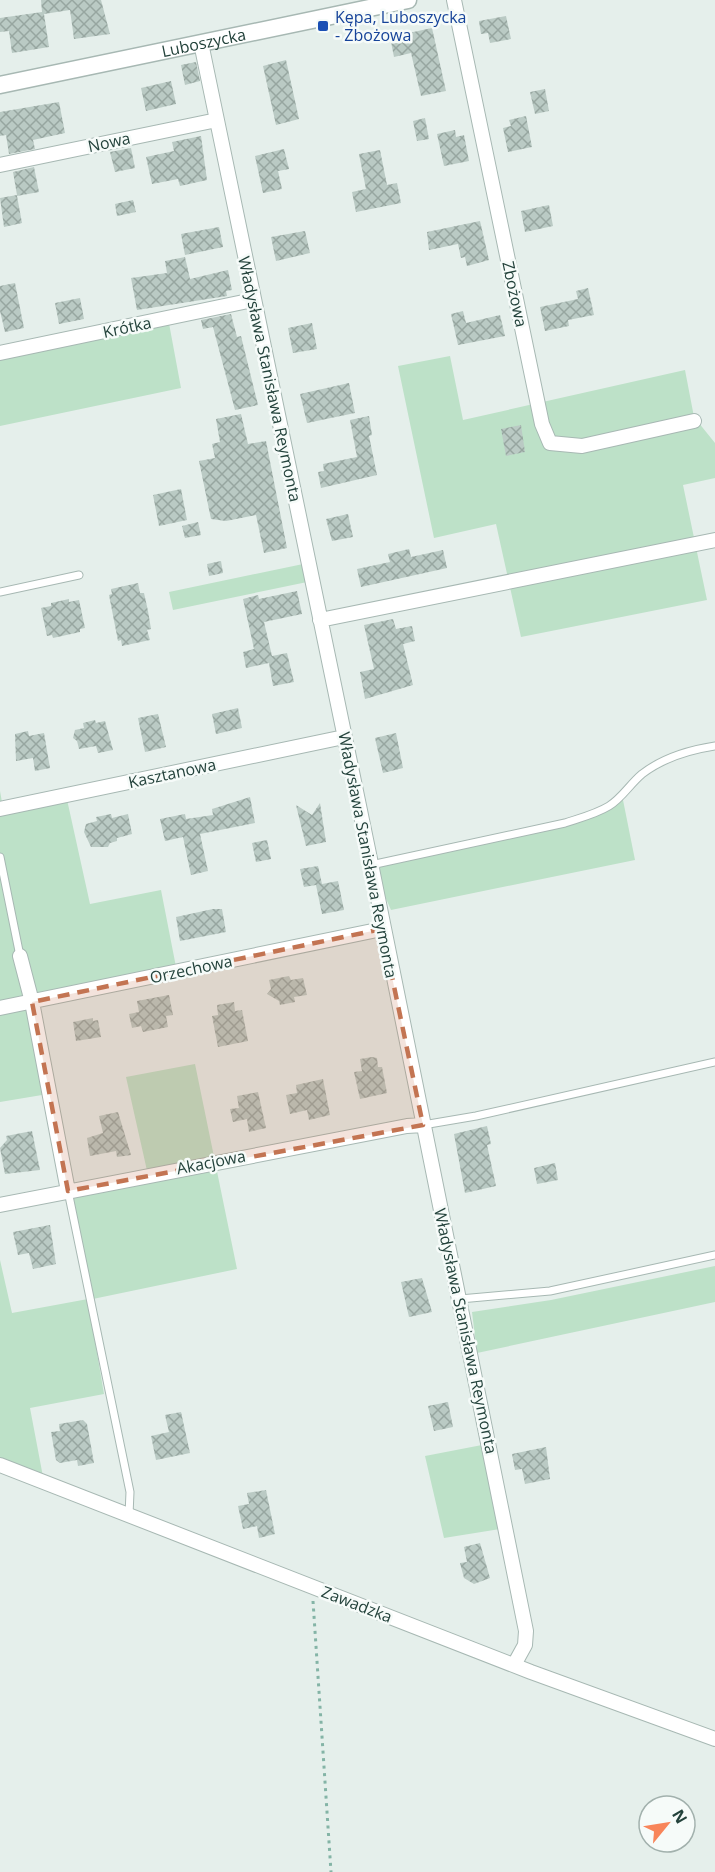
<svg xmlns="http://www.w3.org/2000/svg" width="715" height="1872" font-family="'Open Sans',sans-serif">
  <defs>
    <pattern id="building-cross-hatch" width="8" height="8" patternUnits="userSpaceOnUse" patternTransform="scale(1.5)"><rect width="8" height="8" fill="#bacac4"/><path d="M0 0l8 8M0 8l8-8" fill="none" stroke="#97a6a0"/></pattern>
  </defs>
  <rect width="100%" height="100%" fill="#e5efeb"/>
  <path fill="#bde1c8" d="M168 318 181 388 0 426V353Z
    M450 356 463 420 685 370 694 417 715 443V478L683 485 707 600 521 637 496 524 434 538 398 366Z
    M308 563 312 581 173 610 169 592Z
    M0 791 3 808 66 795 90 904 161 890 177 972 32 1002 48 1094 0 1102Z
    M622 795 635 860 391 910 371 865 591 815Z
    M195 1064 237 1269 88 1300 104 1394 30 1408 44 1482 0 1465V1260L12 1313 88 1299 68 1191 148 1175 126 1077Z
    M715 1266V1302L477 1353 472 1312 551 1300Z
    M482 1445 500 1529 444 1538 425 1456Z"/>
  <path fill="url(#building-cross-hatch)" d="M41 0H101L110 34 74 39 70 10 44 14 49 47 12 53 9 31 0 32V18L42 12Z
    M506 16 511 39 490 43 488 33 481 34 479 21Z
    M432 28 446 91 421 96 411 53 394 57 390 37Z
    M286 60 299 119 276 125 263 66Z
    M196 62 200 81 185 85 181 65Z
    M171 81 176 104 146 111 141 88Z
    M545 89 549 111 535 114 530 92Z
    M59 102 65 133 33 140 35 149 9 154 6 135 0 136V112Z
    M526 116 532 147 508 152 503 128 511 126 509 120Z
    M425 118 429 139 417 141 413 121Z
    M455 130 456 137 464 135 469 161 444 166 437 134Z
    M201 136 207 180 180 186 178 179 152 184 146 157 174 151 172 142Z
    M131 148 135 168 115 172 110 152Z
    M284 149 289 169 278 171 282 189 263 193 255 156Z
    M380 150 387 185 397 183 401 203 356 212 352 192 366 189 359 154Z
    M34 167 39 192 17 196 22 223 4 227 0 198 17 195 13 172Z
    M133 200 136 212 117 216 115 204Z
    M549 205 553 226 525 232 521 211Z
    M480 221 489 260 467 266 465 257 461 258 458 244 429 250 427 232Z
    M219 227 223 247 185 255 181 234Z
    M305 231 310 253 276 261 271 237Z
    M185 257 190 279 228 270 232 290 226 291 227 296 137 310 131 278 167 273 165 261Z
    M15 283 24 328 5 332 0 311V286Z
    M588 288 594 315 568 320 569 326 545 331 540 307 578 299 576 291Z
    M80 298 84 319 59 324 55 303Z
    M463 311 466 323 500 315 505 336 458 345 451 314Z
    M231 314 237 337 241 336 258 405 235 410 213 327 203 329 201 320Z
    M312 323 317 349 293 353 288 328Z
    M349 383 355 413 307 423 300 394Z
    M241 414 248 444 266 441 287 548 264 553 256 515 226 521 211 519 199 461 215 458 212 444 220 442 216 419Z
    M369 416 372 435 369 436 377 475 321 488 318 472 324 471 323 464 357 457 350 420Z
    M521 425 525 452 506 456 501 429Z
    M181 489 187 520 159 526 153 495Z
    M348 514 353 537 332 541 326 519Z
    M198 522 201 535 185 538 182 526Z
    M409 549 411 557 443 550 447 568 361 587 357 569 390 562 388 554Z
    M221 561 223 573 209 576 207 564Z
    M138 583 140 593H144L148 611 151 629 147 630 150 640 122 646 121 640 118 641 109 595 112 594 111 589Z
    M297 591 302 614 264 622 272 656 287 653 294 682 273 686 269 663 246 668 243 652 254 649 243 599 258 595 259 599Z
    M69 599V602L79 600 85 628 80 629V632L53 638 52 635 47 636 41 608 51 606V603Z
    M393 619 396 629 412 626 415 641 403 644 413 685 365 699 360 672 374 669 364 625Z
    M238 708 242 728 216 734 212 714Z
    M158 714 166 747 145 752 138 718Z
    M95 720 96 723 105 721 113 750 98 753 96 746 79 749 77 741 73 738 75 730 84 728 83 723Z
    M28 731 29 736 44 733 50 768 35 771 33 758 16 761 15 734Z
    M396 733 403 768 383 773 375 738Z
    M250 797 255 823 200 834 208 871 191 875 183 837 165 841 160 819 185 814 186 819 213 815 212 809Z
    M320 803 326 842 306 846 296 805 312 815Z
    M111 814 112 818 128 814 132 834 117 838V841L110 843 108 847H91L84 832 86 824 97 821 96 817Z
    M267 840 271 859 256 862 252 843Z
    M318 866 322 884 338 881 344 910 322 914 316 885 304 887 300 869Z
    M213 909H222L226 932 180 941 176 917Z
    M289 976 291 980 303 978 307 995 294 997 295 1002 280 1005 279 1001 267 994 271 989 269 980Z
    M169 995 173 1015 166 1016 168 1027 143 1032 141 1026 132 1028 129 1014 139 1012 137 1001Z
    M234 1002 235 1011 242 1010 248 1041 218 1047 212 1016 218 1015 217 1005Z
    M93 1018V1021L98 1020 101 1037 76 1041 73 1022Z
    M372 1057 377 1058 378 1067H382L387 1093 360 1099 354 1072 362 1071 360 1059Z
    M323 1079 330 1115 309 1120 307 1110 290 1114 286 1095 297 1093 296 1085Z
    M258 1092 266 1128 249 1132 247 1119 233 1122 230 1109 239 1108 237 1096Z
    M118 1112 131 1155 117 1157 116 1151 90 1156 87 1138 103 1133 99 1116Z
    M487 1126 491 1144 487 1145 496 1186 465 1193 454 1134Z
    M32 1131 40 1170 5 1174 0 1148 7 1140 6 1136Z
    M555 1163 558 1180 537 1184 534 1168Z
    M50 1225 56 1264 33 1269 29 1253 18 1255 13 1232Z
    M422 1278 432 1312 409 1317 401 1282Z
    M448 1402 453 1427 434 1431 428 1406Z
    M181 1412 190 1453 156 1460 151 1436 169 1432 165 1415Z
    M83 1420 87 1424 94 1463 78 1466 77 1460 60 1463 56 1460 51 1432 60 1431 59 1424Z
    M546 1447 550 1479 525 1484 522 1469 515 1470 512 1454Z
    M266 1490 275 1534 259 1538 257 1526 243 1529 238 1506 249 1504 247 1493Z
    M480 1543 490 1578 474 1584 464 1578 460 1563 467 1562 464 1547Z"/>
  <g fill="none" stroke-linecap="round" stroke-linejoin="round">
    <g stroke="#a7b8b3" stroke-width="9">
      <path id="service" d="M0 592 79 575
        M0 857 20 956
        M371 865 565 823C580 818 596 814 609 806 622 798 630 784 642 774 664 757 689 750 715 746
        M423 1125 476 1116 715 1062
        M68 1191 130 1492 129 1515
        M460 1299 550 1291 715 1255"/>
    </g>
    <g stroke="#a7b8b3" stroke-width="16">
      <path id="minor" d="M454 0 542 424 550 443 582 446 694 421
        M201 43 368 849 526 1631 525 1645 514 1665
        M0 165 217 120
        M0 353 253 300
        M320 620 715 540
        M0 809 344 737
        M20 956 32 1002 68 1191
        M0 1008 382 929
        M0 1205 407 1126 423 1125
        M0 1465 531 1672 715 1739"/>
    </g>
    <g stroke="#a7b8b3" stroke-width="19">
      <g id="tertiary">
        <path id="s1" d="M0 85 408 0"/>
      </g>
    </g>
    <path stroke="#84b4a6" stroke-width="3" stroke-dasharray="3 4.5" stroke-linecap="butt" d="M313 1601 331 1872"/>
    <use href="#service" stroke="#fff" stroke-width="7"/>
    <use href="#minor" stroke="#fff" stroke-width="14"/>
    <use href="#tertiary" stroke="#fff" stroke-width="16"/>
  </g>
  <path fill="#c37452" fill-opacity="0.2" stroke="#c37452" stroke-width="4.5" stroke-dasharray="12 8" stroke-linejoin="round" d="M382 929 423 1125 68 1191 32 1002Z"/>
  <rect fill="#1a4fb4" stroke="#f6fbf9" stroke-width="2" x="317" y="20" width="12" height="12" rx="3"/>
  <g text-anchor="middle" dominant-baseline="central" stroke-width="5" stroke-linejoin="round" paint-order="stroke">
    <g font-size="16" fill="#164399" stroke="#f6fbf9" text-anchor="start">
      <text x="335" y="17">Kępa, Luboszycka<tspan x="335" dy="18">- Zbożowa</tspan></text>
    </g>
    <g font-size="16" fill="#23423b" stroke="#f6fbf9">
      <text stroke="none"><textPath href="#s1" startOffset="208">Luboszycka</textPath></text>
      <text transform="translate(109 142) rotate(-12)">Nowa</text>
      <text transform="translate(515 294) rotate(78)">Zbożowa</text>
      <text transform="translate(127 327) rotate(-12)">Krótka</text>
      <text transform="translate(270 379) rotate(78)">Władysława Stanisława Reymonta</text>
      <text transform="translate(172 773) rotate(-12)">Kasztanowa</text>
      <text transform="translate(368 855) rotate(79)">Władysława Stanisława Reymonta</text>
      <text transform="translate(191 969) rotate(-12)">Orzechowa</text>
      <text transform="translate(211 1162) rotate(-11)">Akacjowa</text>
      <text transform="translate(466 1331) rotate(78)">Władysława Stanisława Reymonta</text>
      <text transform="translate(357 1604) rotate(21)">Zawadzka</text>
    </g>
  </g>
  <g transform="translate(667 1824) rotate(60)"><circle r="28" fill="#f6fbf9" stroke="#a2b1ad" stroke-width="1.5"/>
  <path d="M0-4.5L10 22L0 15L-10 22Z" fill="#f8855a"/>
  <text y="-9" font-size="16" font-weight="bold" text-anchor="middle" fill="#23423b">N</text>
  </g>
</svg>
